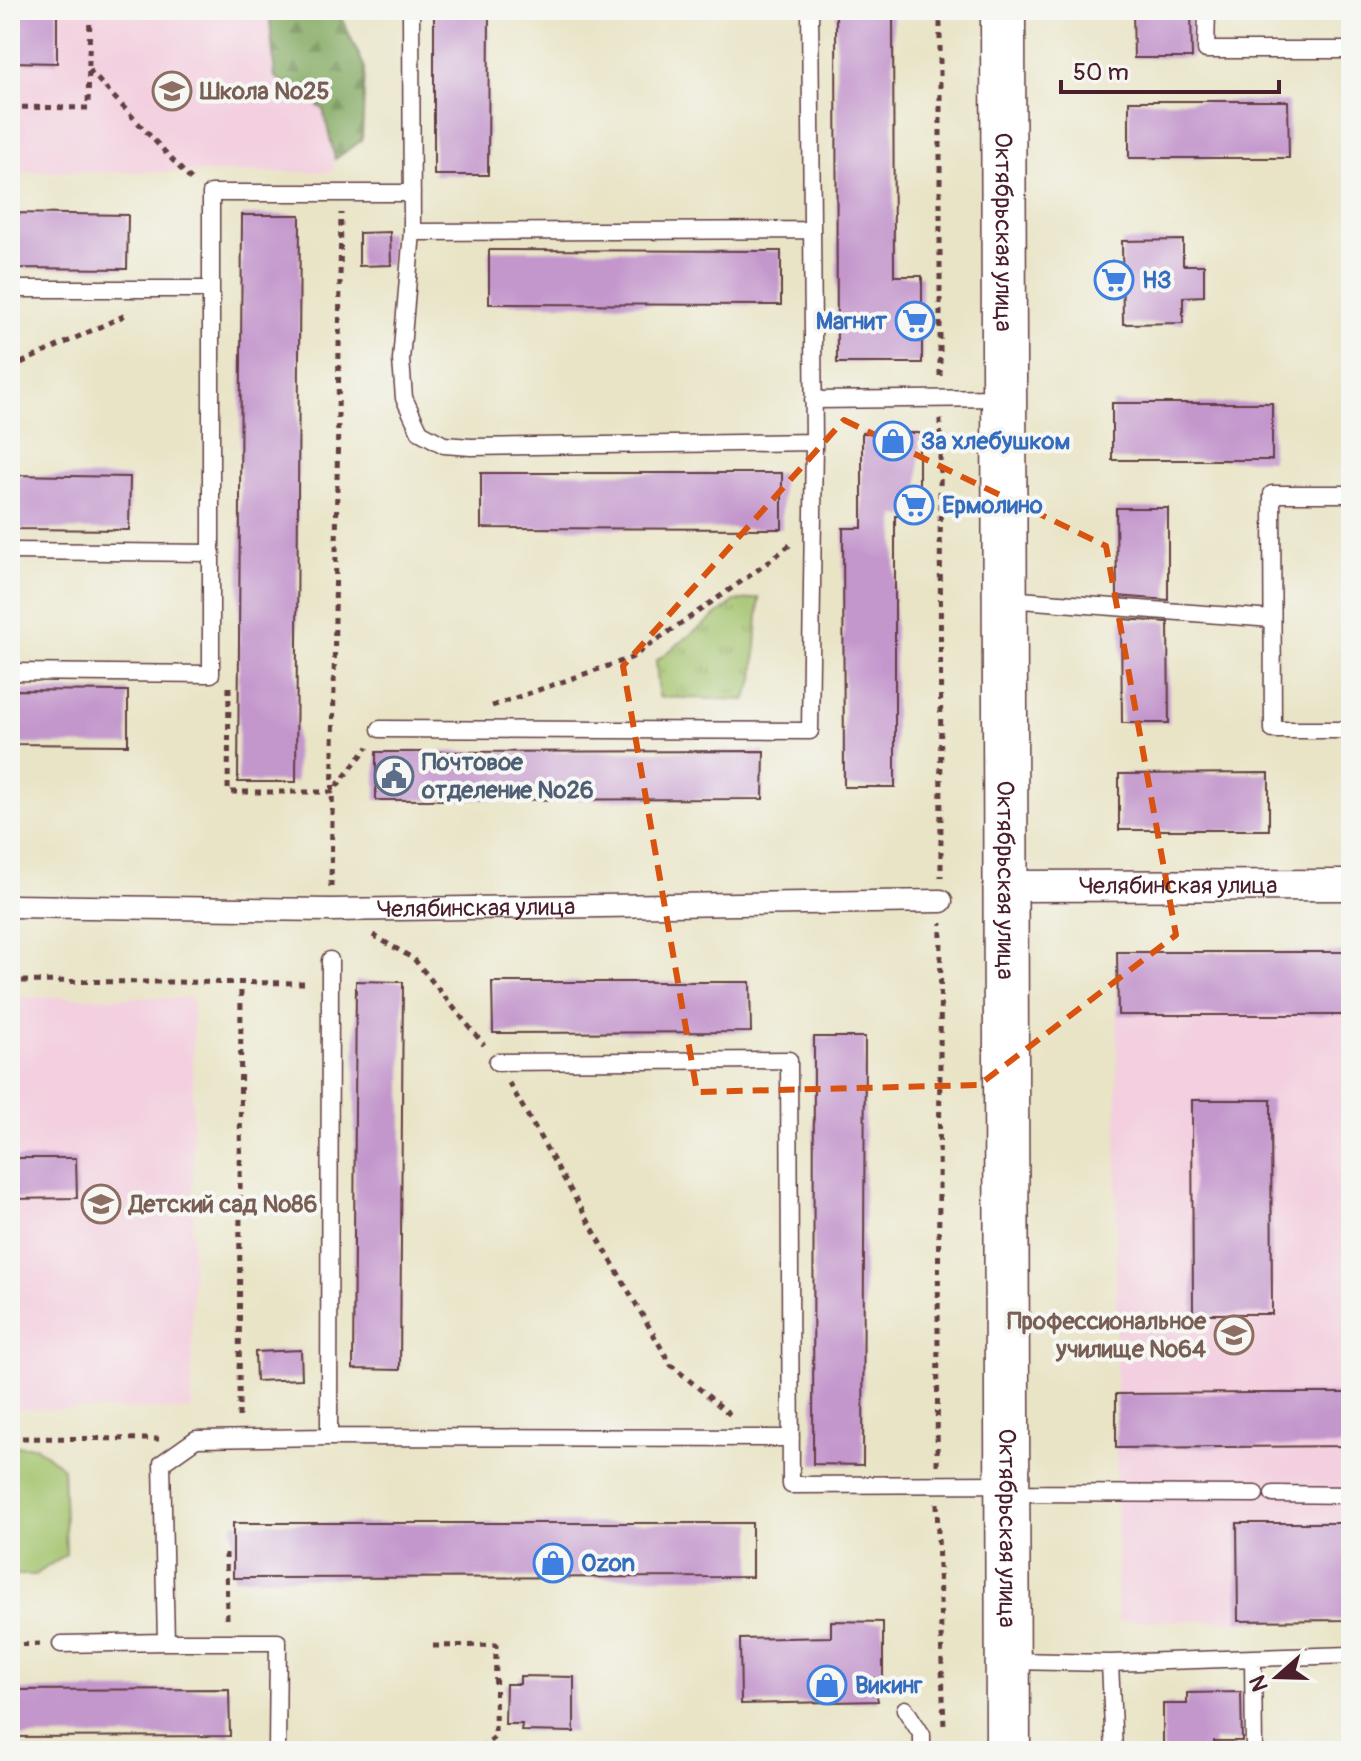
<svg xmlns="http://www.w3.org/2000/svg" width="1361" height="1761" font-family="Pangolin,sans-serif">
  <defs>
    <pattern id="forest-firs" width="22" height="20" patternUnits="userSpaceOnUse" patternTransform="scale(2)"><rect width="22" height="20" fill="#82a960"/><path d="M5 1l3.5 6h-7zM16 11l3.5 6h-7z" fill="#6c894f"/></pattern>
    <pattern id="park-tufts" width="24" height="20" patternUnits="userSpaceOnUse" patternTransform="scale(2)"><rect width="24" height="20" fill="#a3c36c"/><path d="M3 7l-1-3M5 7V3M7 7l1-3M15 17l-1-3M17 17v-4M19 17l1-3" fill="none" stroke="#879e59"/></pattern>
  </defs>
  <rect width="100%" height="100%" fill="#f6f6f2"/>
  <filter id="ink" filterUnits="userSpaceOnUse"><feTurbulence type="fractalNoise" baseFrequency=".0125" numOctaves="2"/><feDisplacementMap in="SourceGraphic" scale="16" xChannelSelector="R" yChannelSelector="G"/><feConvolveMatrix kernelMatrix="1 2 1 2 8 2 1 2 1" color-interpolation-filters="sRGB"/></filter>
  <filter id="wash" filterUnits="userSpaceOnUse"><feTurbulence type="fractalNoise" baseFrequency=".006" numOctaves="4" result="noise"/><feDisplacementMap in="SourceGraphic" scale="32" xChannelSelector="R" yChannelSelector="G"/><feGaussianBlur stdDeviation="1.8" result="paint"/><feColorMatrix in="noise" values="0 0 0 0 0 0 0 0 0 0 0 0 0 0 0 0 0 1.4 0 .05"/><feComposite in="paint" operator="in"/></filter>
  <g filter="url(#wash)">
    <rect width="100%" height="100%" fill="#e9e4c6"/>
    <path fill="#f3cfdf" d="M10 10H334L333 172H10Z
      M10 997 193 998 192 1410 10 1409Z
      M1117 1015H1351V1620L1118 1621 1116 1447Z"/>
    <path fill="url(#forest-firs)" stroke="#666446" stroke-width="2" d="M269 10H341L342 19 365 68 362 140 335 159 323 109 275 77Z"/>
    <path fill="url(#park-tufts)" stroke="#76714c" stroke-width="2" d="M759 598 754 680 745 700 659 697 656 661 735 601Z"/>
    <path fill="#a3c36c" stroke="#76714c" stroke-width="2" d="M10 1446H35L63 1468 66 1554 35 1575H10Z"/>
    <g id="blocks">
      <path fill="#c396cc" d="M18 10H57V63L10 62V11Z
        M434 10H489L488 175H434Z
        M836 10H893L894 276H922V363H837Z
        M1133 10H1191L1192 58H1134Z
        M1129 101H1288L1289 158H1129Z
        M10 213 128 215 127 269 10 268Z
        M242 215H300L296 782H238Z
        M390 232 391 265 359 266V233Z
        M1183 240V265H1204V296L1183 297V323L1123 324 1122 241Z
        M489 250 781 251V305L489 304Z
        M1112 403H1272V460H1112Z
        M862 433H919V516H895V787H844L843 528H862Z
        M481 473H782V529L481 528Z
        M10 475 130 477 129 530 10 529Z
        M1116 508H1168V600L1117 596Z
        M1121 619 1168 622 1169 723H1122Z
        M10 690 128 691V745L10 744Z
        M764 751 763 799 376 800V752Z
        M1269 773V830H1119V774Z
        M1117 952H1351V1015H1118Z
        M356 981 403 982 400 1370 353 1369Z
        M492 982H750L751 1032 493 1033Z
        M814 1037H865L863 1465 813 1464Z
        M1192 1100H1271L1272 1314H1193Z
        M10 1158H76L77 1198 10 1199Z
        M301 1350 302 1379 256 1381 255 1352Z
        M1255 1393H1351V1446L1116 1448V1394Z
        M233 1523H752V1577L233 1578Z
        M1237 1523H1351V1620L1238 1621Z
        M831 1621 883 1622V1678H873L878 1701 741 1704 740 1639 831 1637Z
        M520 1676 574 1677V1732L521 1731 522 1724H505L506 1684H520Z
        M229 1689 230 1736 10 1737V1690Z
        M1241 1692 1242 1741H1214V1751H1163V1704H1187V1693Z"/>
    </g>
  </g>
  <g filter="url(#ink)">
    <use href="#blocks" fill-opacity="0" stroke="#623d42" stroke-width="2"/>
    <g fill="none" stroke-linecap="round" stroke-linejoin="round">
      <g stroke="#623d42" stroke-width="19">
        <path id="service" d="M411 10 412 232 812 230
          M1207 10 1206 50H1351
          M412 232 401 360 404 398 420 432 444 445 471 447 814 442
          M10 289H211
          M813 400 1003 398
          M1351 494H1272L1273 730H1351
          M10 551 212 553
          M1007 599 1272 619
          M10 672 211 674V193H412
          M380 729 810 731 814 442 810 10
          M497 1062 789 1060 791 1485 1006 1484
          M329 1437 330 960
          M1009 1493 1255 1494
          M1273 1494 1351 1495
          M61 1644 166 1642
          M1253 1658 1351 1655
          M1011 1661 1110 1663 1253 1658 1254 1751
          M1110 1663 1114 1751
          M905 1709 922 1735V1751
          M277 1751 278 1642H166L162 1463 196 1439 329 1437 791 1438"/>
      </g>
      <g stroke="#623d42" stroke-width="25">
        <g id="pedestrian">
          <path id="s1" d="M10 906 331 910 941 901"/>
        </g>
      </g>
      <g stroke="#623d42" stroke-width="33">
        <g id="minor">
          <path id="s2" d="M1006 886 1351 885"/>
        </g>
      </g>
      <g stroke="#623d42" stroke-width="47">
        <g id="secondary">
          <path id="s3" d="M1003 10 1008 1751"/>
        </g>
      </g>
      <path stroke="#623d42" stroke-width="5" stroke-dasharray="6 6" stroke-linecap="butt" d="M940 10V377
        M89 70 193 182
        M10 107 88 108 90 10
        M10 368 130 313
        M940 419 941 877
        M229 687 228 792H332L368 747
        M492 706 631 658 755 572 790 545
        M331 887 341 213
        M373 935 414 959 484 1045
        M10 981 309 983
        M509 1083 671 1365 733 1417
        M239 1417 241 982
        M10 1438 159 1439
        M937 1465 941 923
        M937 1503 944 1729
        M226 1553 227 1621
        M10 1645 41 1644
        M433 1646 496 1645 495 1737 476 1751"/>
      <use href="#service" stroke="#fff" stroke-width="16"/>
      <use href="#pedestrian" stroke="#fff" stroke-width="22"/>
      <use href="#minor" stroke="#fff" stroke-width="30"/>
      <use href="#secondary" stroke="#fff" stroke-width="44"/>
    </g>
  </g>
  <path fill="none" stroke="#d8530f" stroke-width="6" stroke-dasharray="16 10" stroke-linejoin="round" d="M844 420 1106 546 1176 935 979 1085 697 1092 623 666Z"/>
  <defs>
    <g id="school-ring" transform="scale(2)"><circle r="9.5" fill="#f6f6f2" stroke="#8d6e63" stroke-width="1.5"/><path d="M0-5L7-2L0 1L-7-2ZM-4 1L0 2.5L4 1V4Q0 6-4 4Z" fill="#8d6e63"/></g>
    <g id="supermarket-ring" transform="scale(2)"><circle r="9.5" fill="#f6f6f2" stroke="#3f7fe0" stroke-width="1.5"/><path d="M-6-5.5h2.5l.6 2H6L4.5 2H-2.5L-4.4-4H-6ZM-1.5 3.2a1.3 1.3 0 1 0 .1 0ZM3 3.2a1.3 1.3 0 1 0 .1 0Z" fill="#3f7fe0"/></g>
    <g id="shop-ring" transform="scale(2)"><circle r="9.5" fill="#f6f6f2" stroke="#3f7fe0" stroke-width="1.5"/><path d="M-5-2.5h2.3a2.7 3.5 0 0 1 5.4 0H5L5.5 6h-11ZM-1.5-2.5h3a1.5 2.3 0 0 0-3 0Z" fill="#3f7fe0"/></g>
    <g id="civic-ring" transform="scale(2)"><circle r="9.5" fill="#f6f6f2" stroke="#5c6f8a" stroke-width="1.5"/><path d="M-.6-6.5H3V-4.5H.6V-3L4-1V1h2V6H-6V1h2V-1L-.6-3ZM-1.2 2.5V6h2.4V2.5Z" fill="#5c6f8a"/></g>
    <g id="university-ring" transform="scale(2)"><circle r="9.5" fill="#f6f6f2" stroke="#8d6e63" stroke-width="1.5"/><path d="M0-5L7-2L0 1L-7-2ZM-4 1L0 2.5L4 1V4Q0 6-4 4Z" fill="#8d6e63"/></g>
  </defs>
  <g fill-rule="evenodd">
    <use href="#school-ring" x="172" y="91"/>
    <use href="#supermarket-ring" x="1114" y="280"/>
    <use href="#supermarket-ring" x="915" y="321"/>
    <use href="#shop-ring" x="893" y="441"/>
    <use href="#supermarket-ring" x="914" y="505"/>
    <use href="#civic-ring" x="394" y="776"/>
    <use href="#school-ring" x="101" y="1204"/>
    <use href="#university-ring" x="1234" y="1335"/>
    <use href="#shop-ring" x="553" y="1563"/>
    <use href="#shop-ring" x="827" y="1685"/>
  </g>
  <g text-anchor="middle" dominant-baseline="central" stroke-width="8" stroke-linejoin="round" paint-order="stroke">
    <g font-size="24" font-weight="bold" fill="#785e54" stroke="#f6f6f2" text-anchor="start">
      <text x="200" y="91">Школа №25</text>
      <text x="129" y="1204">Детский сад №86</text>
      <text x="1206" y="1321" text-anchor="end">Профессиональное<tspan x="1206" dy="28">училище №64</tspan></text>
    </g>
    <g font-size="24" fill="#4a1f2b" stroke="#f6f6f2">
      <text stroke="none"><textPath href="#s3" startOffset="222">Октябрьская улица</textPath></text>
      <text stroke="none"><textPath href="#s3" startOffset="870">Октябрьская улица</textPath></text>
      <text stroke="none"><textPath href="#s2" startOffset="172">Челябинская улица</textPath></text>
      <text stroke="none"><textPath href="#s1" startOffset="466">Челябинская улица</textPath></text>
      <text stroke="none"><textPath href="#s3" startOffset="1518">Октябрьская улица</textPath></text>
    </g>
    <g font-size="24" font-weight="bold" fill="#366cbe" stroke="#f6f6f2" text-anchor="start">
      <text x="1142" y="280">НЗ</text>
      <text x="887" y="321" text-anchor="end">Магнит</text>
      <text x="921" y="441">За хлебушком</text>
      <text x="942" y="505">Ермолино</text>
      <text x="581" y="1563">Ozon</text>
      <text x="855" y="1685">Викинг</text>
    </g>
    <g font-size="24" font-weight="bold" fill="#4e5e75" stroke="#f6f6f2" text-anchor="start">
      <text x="422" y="762">Почтовое<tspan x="422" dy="28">отделение №26</tspan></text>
    </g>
  </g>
  <rect width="1361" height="1761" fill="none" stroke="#f6f6f2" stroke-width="40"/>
  <g transform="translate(1277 1677) rotate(250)" stroke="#f6f6f2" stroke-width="6" paint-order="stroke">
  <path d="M0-6L14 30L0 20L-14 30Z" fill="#4a1f2b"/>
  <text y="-12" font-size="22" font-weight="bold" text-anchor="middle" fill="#4a1f2b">N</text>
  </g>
  <path d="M1061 80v12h218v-12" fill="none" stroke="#4a1f2b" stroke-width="4"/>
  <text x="1073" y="80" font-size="24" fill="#4a1f2b" stroke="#f6f6f2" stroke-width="6" paint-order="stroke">50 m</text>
</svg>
